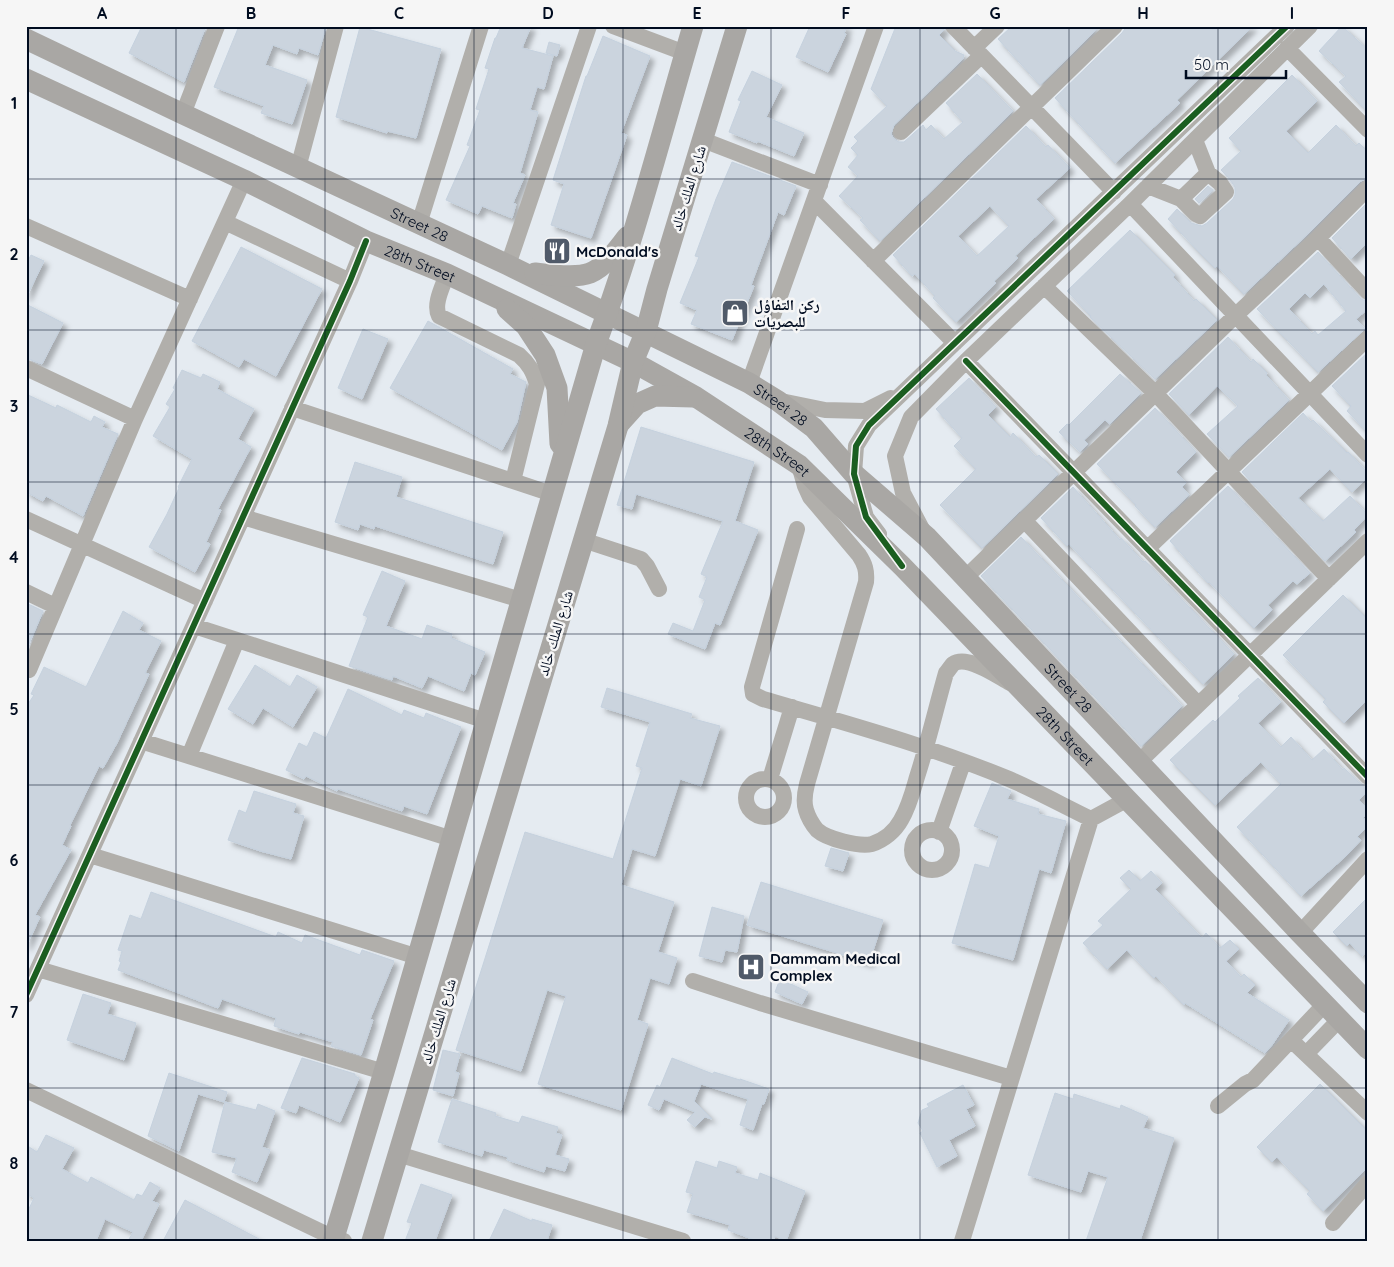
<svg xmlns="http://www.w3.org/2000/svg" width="1394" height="1267" font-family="Quicksand,'Noto Naskh Arabic',sans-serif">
  <defs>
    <filter id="shadow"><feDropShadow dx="4.5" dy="4.5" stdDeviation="2.5" flood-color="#0004"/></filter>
  </defs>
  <rect width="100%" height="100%" fill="#e5ebf1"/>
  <path fill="#cbd4de" stroke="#c5d1de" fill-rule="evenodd" filter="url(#shadow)" d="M142 26H206L184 82 129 53Z
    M239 26H326L318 55 299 48 297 54 273 45 265 65 307 80 292 124 261 113 264 106 214 87Z
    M501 26H531L522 48 553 56 544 89 537 87 530 110 538 112 520 173 525 175 513 203 516 204 512 218 482 206 478 214 446 200 470 146 467 145 480 110 476 109 489 69 485 68 495 38H496Z
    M810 26H847L844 33 846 34 828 72 796 57Z
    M896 26H943L944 30 939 35 955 51 964 55 963 59 894 125 891 134 894 139 899 142H904L923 125 926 130 931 125 944 139 963 122 946 103 977 74 1013 111 880 241 860 220 863 218 839 196 858 176 848 167 858 155 851 148 858 141 854 137 887 106 871 89Z
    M1012 26H1100L1040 85 998 39Z
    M1127 26H1253L1177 100 1180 103 1115 163 1055 98 1122 33Z
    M1342 26 1368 50V112L1339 82 1346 76 1319 51Z
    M360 27 441 49 416 138 387 131V133L336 117Z
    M603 36 650 56 621 133 627 135 591 238 551 225 564 184 553 180 586 76H587Z
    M549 42 560 45 557 56 546 53Z
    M752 71 782 85 766 117 804 133 794 156 757 141V143L729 132 741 101 738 100Z
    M1292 75 1317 101 1286 131 1308 153 1336 125 1356 146 1359 143 1368 152V178L1361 181 1311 231 1244 294 1217 266 1215 268 1196 249 1168 219 1177 209 1191 223 1202 226 1207 223 1233 199 1235 195V187L1228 177 1221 170 1241 151 1229 138Z
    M1026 126 1046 147 1048 145 1070 168 1036 199 1054 219 1015 256 1018 258 994 281 996 283 956 322 933 298 935 296 915 274 912 276 893 255ZM990 206 1009 226 977 256 958 236Z
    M732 162 796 186 784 215 778 212 751 285 754 286 732 340 691 324 697 310 680 303 699 257 695 256 716 199Z
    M1208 186 1213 190 1199 203 1195 199Z
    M1368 202V242L1351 259 1332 238Z
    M1130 230 1175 275 1173 277 1194 301 1196 299 1217 320 1155 379 1090 317 1091 316 1067 291Z
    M241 247 322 289 276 376 244 359 239 367 192 341Z
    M1318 252 1361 299 1368 302V309L1356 319 1365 329 1318 372 1257 309ZM1324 284 1346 311 1318 335 1315 331 1312 334 1289 309 1305 293 1310 298Z
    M31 255 44 261 26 298V264Z
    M26 304 63 323 42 364 26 358Z
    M428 321 513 369 510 374 526 382 517 422 502 450 390 388Z
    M363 329 388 339 362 399 338 388Z
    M1228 337 1251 362 1253 359 1267 373 1266 375 1289 400 1229 457 1207 434 1238 406 1217 386 1189 415 1169 394Z
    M1368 352V433L1347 411 1351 406 1332 386Z
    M182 370 201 378 203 374 220 382 217 389 254 409 238 439 251 447 218 509 221 510 206 542 210 544 195 572 149 547 167 514 179 488 178 487 192 459 153 436 170 407 166 404 175 389 173 388Z
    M1120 374 1141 393 1110 424 1105 420 1084 440 1088 444 1080 452 1059 432 1067 424 1069 425Z
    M969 378 996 407 988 415 1010 437 1013 433 1036 457 1039 455 1058 474 982 548 940 505 976 469 954 446 962 438 936 409Z
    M26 394 56 408 57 405 91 422 94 416 105 422 102 427 118 434 83 516 46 496 43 501 26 492Z
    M1155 408 1196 452 1176 472 1186 483 1182 487 1189 495 1155 527 1135 506 1136 505 1097 464Z
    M1303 413 1311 422 1313 420 1347 453 1348 452 1368 473V477L1352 492 1330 469 1298 498 1323 521 1350 496 1368 515 1354 530 1356 532 1325 561 1242 472Z
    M641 427 754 462 735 521 758 530 720 625 715 623 705 649 668 634 673 623 693 631 705 600 699 597 707 577 701 574 723 521 636 494 632 509 617 505Z
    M355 462 402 477 396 497 503 532 493 564 375 526 374 529 360 524 358 530 335 522Z
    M1228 486 1310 573 1297 584 1293 581 1268 605 1272 610 1254 628 1209 582 1208 583 1170 541Z
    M1073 487 1120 540 1121 538 1143 562 1145 561 1234 654 1203 684 1069 544 1067 546 1041 518Z
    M1021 537 1182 706 1141 746 981 576Z
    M382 571 405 581 386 626 422 639 427 625 452 634 451 638 485 652 475 675 471 673 464 691 428 676 422 688 393 676 392 680 349 666 368 617 363 615Z
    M1343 595 1368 620V699L1344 723 1323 702 1326 699 1283 655Z
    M26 603 43 611 26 651Z
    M123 611 143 623 139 630 161 641 145 673 149 674 117 743 103 768 99 766 70 825 71 826 62 845 71 850 35 915 40 917 26 947V707L34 695 31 694 44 667 86 687Z
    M255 665 290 687 297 675 317 687 293 727 263 708 253 724 228 709Z
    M1258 678 1281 702 1258 723 1281 747 1291 737 1312 760 1324 749 1343 770 1344 768 1368 791 1359 800 1368 809V813L1363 818 1368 822V826L1357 837 1361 840 1346 856 1301 896 1237 827 1281 784 1261 762 1215 805 1170 760 1213 720 1215 722 1240 698 1238 696Z
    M607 688 692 714 690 718 720 726 701 786 680 779 655 856 632 849 621 885 674 902 658 952 677 958 669 984 650 978 637 1020 648 1024 621 1110 538 1084 566 996 547 990 521 1071 456 1050 525 832 613 859 642 768 636 766 650 722 601 707Z
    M348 689 402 715 404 710 424 718 426 713 461 727 427 814 404 806 402 811 338 789 337 791 306 776 304 779 286 770 299 743 307 747 314 732 326 738Z
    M992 783 1011 791 1007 799 1039 809 1038 814 1066 821 1051 873 1039 869 1013 960 952 943 975 864 989 868 999 836 974 826Z
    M254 791 296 804 293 813 304 816 291 859 260 851 228 840 239 810 246 813Z
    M831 848 849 853 843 871 825 866Z
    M1129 870 1140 881 1151 871 1162 883 1155 889 1202 938 1206 933 1220 948 1230 940 1239 949 1226 961 1241 977 1244 974 1255 985 1247 993 1289 1020 1272 1045 1265 1053 1185 1003 1184 1005 1156 976 1154 978 1127 950 1107 969 1083 943 1103 925 1098 921 1131 889 1120 878Z
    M761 882 883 920 869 963 747 925Z
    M151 892 276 937 278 932 302 943 305 935 360 955 362 950 394 961 370 1019 373 1020 361 1055 331 1046 333 1042 300 1032 299 1034 274 1026 276 1018 222 999 218 1008 118 970 121 962 119 961 122 951 118 950 130 915 141 919Z
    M1368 897V951L1362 956 1350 943 1347 946 1333 932Z
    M712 907 744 916 737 952 725 950 722 962 699 956Z
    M780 979 808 992 802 1004 775 992Z
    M83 994 111 1003 107 1014 136 1023 124 1060 67 1040Z
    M443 1050 460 1054 455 1072 459 1073 453 1096 433 1090Z
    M302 1058 355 1074V1076L359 1078 340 1122 299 1105 296 1113 281 1108Z
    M672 1058 713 1074 714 1072 740 1080V1079L769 1089 764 1104H762L753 1130 740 1125 748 1099 701 1084 694 1101 712 1119 705 1117 695 1127 687 1120 695 1112 664 1099 659 1110 648 1105 657 1085 660 1087Z
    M169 1073 227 1092 224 1102 198 1094 179 1151 148 1136Z
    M1320 1084 1368 1132V1167L1323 1211 1307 1194 1310 1191 1277 1157 1272 1162 1257 1147Z
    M963 1085 974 1105 966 1109 975 1126 949 1140 957 1156 937 1167 920 1133 923 1131 918 1123 922 1110 929 1107 927 1104Z
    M1055 1093 1073 1099 1074 1094 1120 1109 1121 1105 1148 1117 1143 1128 1174 1138 1140 1241H1086L1108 1177 1088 1171 1081 1192 1028 1175Z
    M452 1099 496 1113 495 1116 519 1123 522 1116 558 1127 556 1133 562 1135 555 1155 569 1159 565 1171 546 1166 544 1172 507 1160 508 1157 484 1150 482 1156 438 1142Z
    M225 1102 256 1110 258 1104 275 1111 262 1147 270 1150 257 1182 232 1172 237 1158 212 1152Z
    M46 1135 74 1148 62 1169 88 1183 91 1177 134 1200 137 1194 142 1196 150 1182 160 1188 152 1201 159 1204 141 1241H128L133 1232 105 1219 96 1241H26V1215L34 1198 26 1193V1145L37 1152Z
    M696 1161 717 1168 719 1161 737 1167 735 1173 758 1180 760 1173 805 1191 786 1241 775 1236 774 1241H757L728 1230 730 1225 687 1212 693 1194 686 1192Z
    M421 1184 452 1195 435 1241H405L412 1223 407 1222Z
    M185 1200 263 1241H163Z
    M504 1209 532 1221V1219L552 1225 547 1241H489Z"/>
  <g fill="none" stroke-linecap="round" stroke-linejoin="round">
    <path stroke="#b1afab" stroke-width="16" d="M613 26 685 53
      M953 26 1114 192
      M974 48 997 26
      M1287 48 1368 130
      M183 114 217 26
      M901 132 981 56
      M703 140 820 185
      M298 168 336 26
      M1148 186 1181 199 1208 173 1195 140
      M1181 199 1196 214 1200 216 1226 192 1220 183 1208 173
      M814 201 955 343
      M1130 204 1368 455
      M225 222 350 281
      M419 224 481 26
      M26 226 190 299
      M1318 238 1368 292
      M873 261 1115 26
      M508 265 589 26
      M447 274C443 286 433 304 439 316L519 355C529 364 533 371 537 384L513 481
      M1044 286 1155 393 1329 579
      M966 361 1368 777
      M26 368 135 419
      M749 383 876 26
      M781 401 825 410 865 411 891 398
      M292 408 552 494
      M799 465 805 486 810 497 859 555C865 564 867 571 866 582L807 784C805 792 803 801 806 810 808 817 812 824 817 830 827 839 859 847 872 844 884 840 895 831 901 820 909 807 913 791 917 777 928 743 936 708 946 673 948 671 951 666 953 664 967 654 997 676 1010 683
      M243 517 521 600
      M26 519 205 601
      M1024 520 1198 704
      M797 529 752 687 753 694 763 699C845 723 930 746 1009 779 1037 791 1064 806 1091 819
      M922 529 903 493 895 456 911 417 966 361 1130 204 1310 26
      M879 534 866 517 854 474 856 446 869 425 1287 26
      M583 540 641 559 647 566 659 589
      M1147 549 1368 338
      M965 578 1236 315 1318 238 1368 188
      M26 592 55 606
      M194 626 486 721
      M29 670 135 419 244 180
      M141 741 452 839
      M189 756 237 640
      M1139 762 1368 541
      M746 798a19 19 0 1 1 38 0a19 19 0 1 1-38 0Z
      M770 779 792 707
      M912 850a20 20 0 1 1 40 0a20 20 0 1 1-40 0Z
      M939 832 963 763
      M90 855 418 957
      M1300 933 1368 859
      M38 969 384 1072
      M693 981 760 1003 1011 1078
      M26 995 350 281 366 241
      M1291 1040 1368 1113
      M1306 1054 1339 1020
      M26 1090 334 1238 344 1241
      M1218 1106 1245 1084 1253 1080 1324 1005
      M398 1154 683 1241
      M1333 1223 1368 1183
      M962 1241 1091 819 1126 800"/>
    <g stroke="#a9a7a4" stroke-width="21">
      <path id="s1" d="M26 39 183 114 508 265 749 383 778 401 814 428 854 474 927 537 1300 933 1368 1003"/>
      <path id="s2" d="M26 79 244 180 366 241 447 274 633 362 696 397 799 465 902 566 1368 1049"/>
      <path d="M535 273C549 275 578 278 590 273 605 267 618 249 627 237"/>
      <path d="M507 309 526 326 545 355 557 388 560 444"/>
      <path d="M619 424 637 404 655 396 693 397"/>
      <path d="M333 1241 384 1072 596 344C634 241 662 132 693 26"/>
      <path d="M372 1241 618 426 633 362 646 331 657 289 737 26"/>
    </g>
    <g stroke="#f6f6f6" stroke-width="9">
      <path id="cycleway" d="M966 361 1368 777
        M902 566 866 517 854 474 856 446 869 425 1287 26
        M26 995 350 281 366 241"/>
    </g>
    <use href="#cycleway" stroke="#1b5e20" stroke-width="6"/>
  </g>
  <path fill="none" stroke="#000c20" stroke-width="1" stroke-opacity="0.55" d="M176 26V1241M325 26V1241M474 26V1241M623 26V1241M771 26V1241M920 26V1241M1069 26V1241M1218 26V1241M26 179H1368M26 330H1368M26 482H1368M26 634H1368M26 785H1368M26 936H1368M26 1088H1368"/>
  <defs>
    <g id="restaurant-square" transform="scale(1.4375)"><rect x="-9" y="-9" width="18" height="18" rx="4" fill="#505a69" stroke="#f6f6f6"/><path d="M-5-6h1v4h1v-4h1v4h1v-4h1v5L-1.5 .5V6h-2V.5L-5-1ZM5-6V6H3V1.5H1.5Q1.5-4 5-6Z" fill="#fff"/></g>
    <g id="shop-square" transform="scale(1.4375)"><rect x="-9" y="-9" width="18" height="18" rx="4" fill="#505a69" stroke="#f6f6f6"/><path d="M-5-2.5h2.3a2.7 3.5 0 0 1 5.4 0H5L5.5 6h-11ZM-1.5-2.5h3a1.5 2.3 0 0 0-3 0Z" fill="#fff"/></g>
    <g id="hospital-square" transform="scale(1.4375)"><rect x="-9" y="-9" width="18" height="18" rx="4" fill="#505a69" stroke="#f6f6f6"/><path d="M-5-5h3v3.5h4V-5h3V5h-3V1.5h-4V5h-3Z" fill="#fff"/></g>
  </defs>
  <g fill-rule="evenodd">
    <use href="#restaurant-square" x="557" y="251"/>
    <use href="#shop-square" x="735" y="313"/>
    <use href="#hospital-square" x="751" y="967"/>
  </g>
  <g text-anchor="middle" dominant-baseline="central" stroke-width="5" stroke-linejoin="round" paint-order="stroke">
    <g font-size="15" fill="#000c20" stroke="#f6f6f6">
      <text transform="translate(688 188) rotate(-73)">شارع الملك خالد</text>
      <text stroke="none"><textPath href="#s1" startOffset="435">Street 28</textPath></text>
      <text stroke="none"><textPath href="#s2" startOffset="435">28th Street</textPath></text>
      <text stroke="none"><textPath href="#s1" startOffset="839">Street 28</textPath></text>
      <text stroke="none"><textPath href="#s2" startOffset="840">28th Street</textPath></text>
      <text transform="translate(555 633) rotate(-73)">شارع الملك خالد</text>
      <text stroke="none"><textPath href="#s1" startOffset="1244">Street 28</textPath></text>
      <text stroke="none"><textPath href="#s2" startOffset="1245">28th Street</textPath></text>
      <text transform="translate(438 1021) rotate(-73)">شارع الملك خالد</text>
    </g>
    <g font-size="15" font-weight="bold" fill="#000c20" stroke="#f6f6f6" text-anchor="start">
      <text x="576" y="251">McDonald's</text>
      <text x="754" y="304">ركن التفاؤل<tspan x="754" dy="17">للبصريات</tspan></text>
      <text x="770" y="958">Dammam Medical<tspan x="770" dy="17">Complex</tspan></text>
    </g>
  </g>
  <rect width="1394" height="1267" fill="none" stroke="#f6f6f6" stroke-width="55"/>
  <path d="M1186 70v8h100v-8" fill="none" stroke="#000c20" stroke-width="2.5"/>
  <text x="1194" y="70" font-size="15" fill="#000c20" stroke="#f6f6f6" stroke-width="4" paint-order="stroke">50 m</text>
  <rect x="28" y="28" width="1338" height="1212" fill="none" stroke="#000c20" stroke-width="2"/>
  <g font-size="16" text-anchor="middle" font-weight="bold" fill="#000c20">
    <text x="102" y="19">A</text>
    <text x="251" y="19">B</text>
    <text x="399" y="19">C</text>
    <text x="548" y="19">D</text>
    <text x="697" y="19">E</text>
    <text x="846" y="19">F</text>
    <text x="995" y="19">G</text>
    <text x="1143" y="19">H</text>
    <text x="1292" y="19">I</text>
    <text x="14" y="109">1</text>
    <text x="14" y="260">2</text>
    <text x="14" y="412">3</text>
    <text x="14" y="563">4</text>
    <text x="14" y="715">5</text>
    <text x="14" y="866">6</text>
    <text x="14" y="1018">7</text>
    <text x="14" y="1169">8</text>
  </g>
</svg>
